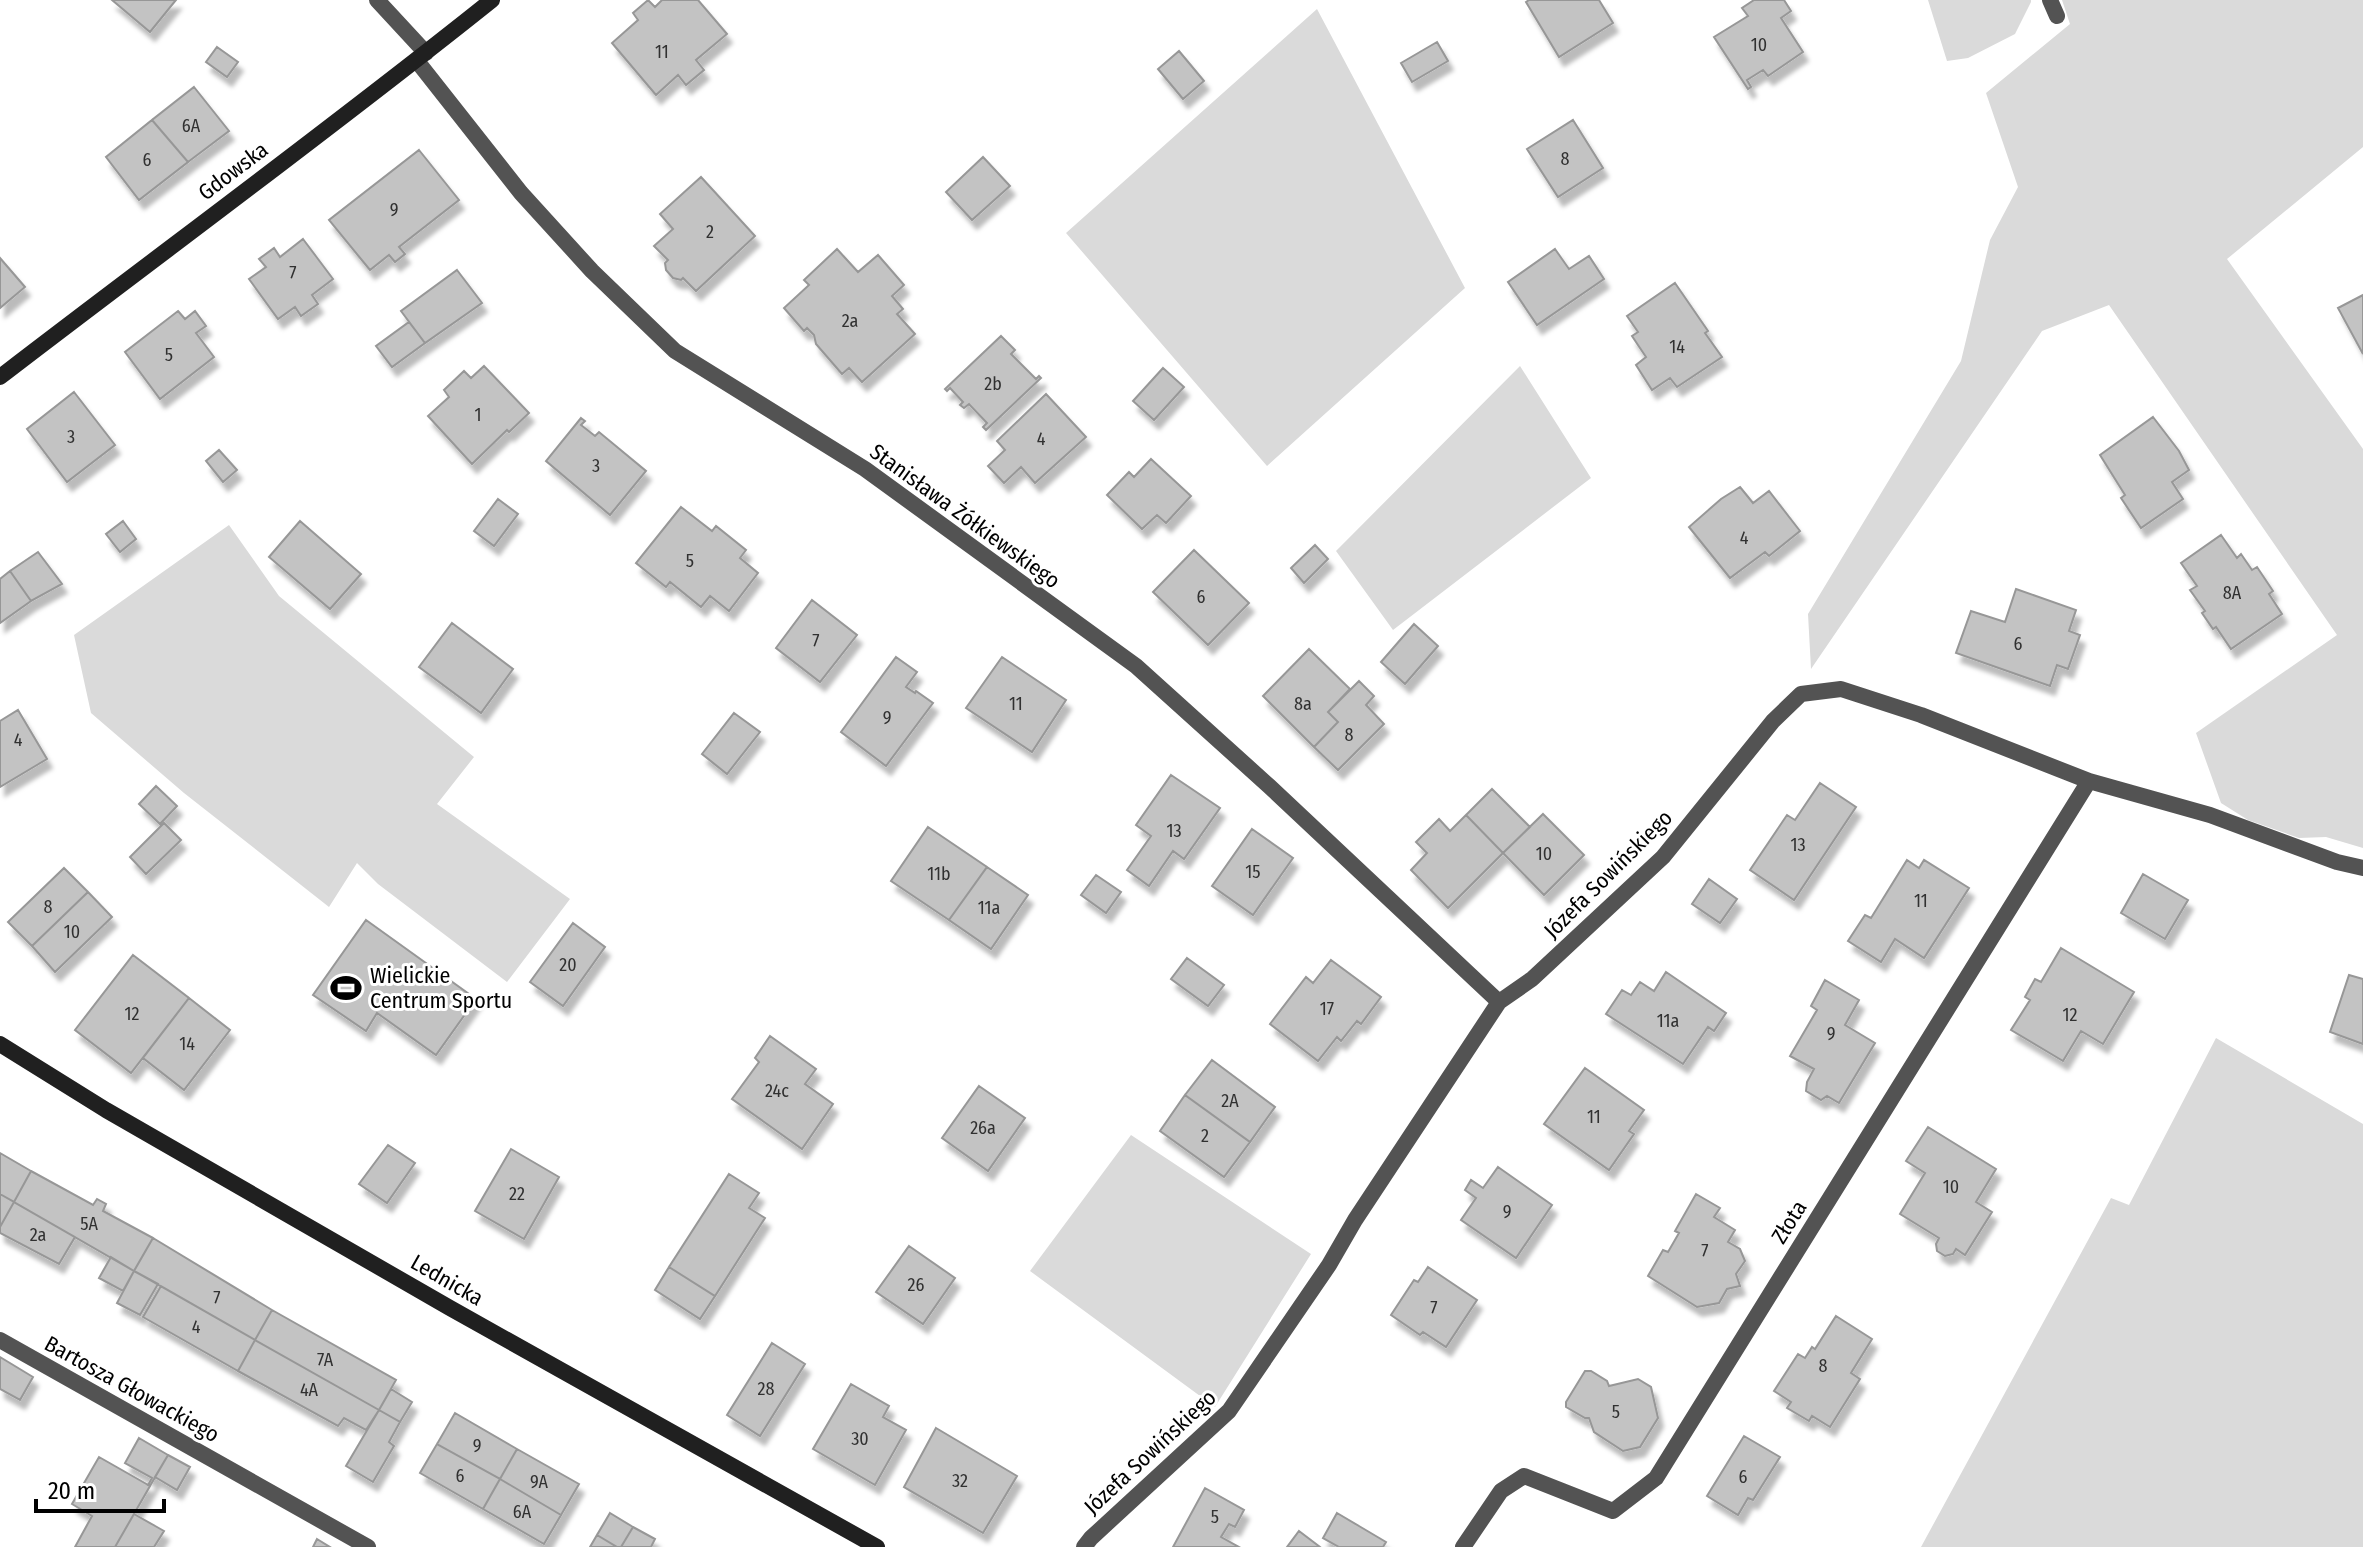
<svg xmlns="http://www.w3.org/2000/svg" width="2363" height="1547" font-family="'Fira Sans Condensed',sans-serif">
  <defs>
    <filter id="shadow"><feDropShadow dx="5" dy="9" stdDeviation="2" flood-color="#0004"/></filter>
  </defs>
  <rect width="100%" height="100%" fill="#fff"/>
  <path fill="#dadada" d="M1928 0H2031V2L2015 34 1968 58 1947 61Z
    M2062 0H2363V147L2227 259 2363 449V848L2326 837 2299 838 2248 820 2221 803 2196 733 2337 635 2109 305 2042 331 1811 669 1808 614 1961 361 1990 240 2018 187 1986 93 2070 24Z
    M1317 9 1465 288 1267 466 1066 233Z
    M1520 366 1591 478 1393 630 1336 551Z
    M229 525 279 596 474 757 437 804 570 899 507 982 378 884 357 863 329 907 184 793 91 713 74 635Z
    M2216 1038 2363 1124V1547H1921L2111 1198 2129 1205Z
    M1131 1135 1311 1254 1215 1407 1030 1271Z"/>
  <path fill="#c3c3c3" stroke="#979797" stroke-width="2" filter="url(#shadow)" d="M112 0H176L150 32Z
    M648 0 655 7 662 0H698L727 34 696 60 704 70 686 85 678 75 656 95 612 43 638 20 633 13Z
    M1529 0H1599L1613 23 1559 57 1526 2Z
    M1754 0H1784L1791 11 1781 18 1803 52 1768 76 1763 70 1747 80 1751 87 1748 89 1714 37 1748 16 1742 8Z
    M1437 42 1448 61 1412 82 1401 63Z
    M217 47 238 62 227 77 206 62Z
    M1179 51 1204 81 1183 99 1158 69Z
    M194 87 229 131 188 162 152 120Z
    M152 120 188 162 139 200 106 157Z
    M1573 120 1603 168 1558 197 1527 149Z
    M419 150 459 200 399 247 405 254 395 262 389 255 370 270 329 220Z
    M983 157 1010 186 972 220 946 192Z
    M701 177 755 236 696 291 683 278 681 280 673 278 666 270 665 263 668 260 654 246 673 229 660 214Z
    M303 239 333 279 312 295 318 304 301 316 295 307 278 319 249 279 266 267 259 259 274 248 280 257Z
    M837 249 858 272 878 255 904 285 892 296 903 309 897 314 915 334 862 382 849 368 842 374 816 344 814 335 807 328 804 331 784 308 809 285 804 280Z
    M1555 249 1569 269 1589 256 1604 279 1537 325 1508 282Z
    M0 258 25 287 0 308Z
    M457 270 482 303 425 343 401 311Z
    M1675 283 1708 331 1705 333 1722 357 1677 387 1670 378 1652 390 1636 365 1646 357 1632 336 1638 332 1627 316Z
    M2363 295V354L2338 308Z
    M178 311 185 319 195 311 206 326 196 333 214 357 160 399 125 352Z
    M409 322 425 343 392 367 376 346Z
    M1001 336 1015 350 1011 354 1036 379 1039 376 1041 378 986 430 983 427 987 423 969 404 964 408 960 405 963 402 950 388 947 391 945 389Z
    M484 366 529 413 509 432 507 430 472 464 428 416 449 397 444 390 464 371 471 378Z
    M1163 368 1184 387 1154 420 1133 401Z
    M74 392 115 445 67 482 27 429Z
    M1046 394 1086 437 1035 483 1021 467 1004 483 988 466 1005 450 997 441Z
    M2153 417 2179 451 2189 470 2172 482 2183 499 2141 528 2121 498 2125 495 2100 455Z
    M581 418 585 421 581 425 595 436 599 432 646 471 610 515 546 461Z
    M219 450 237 470 223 482 206 461Z
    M1151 459 1191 496 1166 523 1157 515 1142 529 1107 495 1129 472 1134 477Z
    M1740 487 1753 503 1769 491 1800 531 1769 556 1765 552 1730 578 1689 527 1721 499Z
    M498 499 518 514 494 546 474 531Z
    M681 507 712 531 716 526 746 550 740 558 758 573 729 611 710 596 701 607 670 582 666 587 636 563Z
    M123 521 136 539 120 552 106 534Z
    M300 521 361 574 330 609 269 557Z
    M2221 535 2237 558 2241 554 2252 570 2257 567 2273 591 2269 594 2282 614 2231 649 2216 627 2213 629 2202 613 2205 611 2190 590 2197 586 2181 563Z
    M1315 545 1328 559 1304 583 1291 568Z
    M1194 550 1249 603 1208 645 1153 592Z
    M38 552 62 584 31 601 10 571Z
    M10 571 31 601 0 623V579Z
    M2016 589 2076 610 2069 631 2080 635 2068 669 2057 665 2050 686 1956 653 1971 611 2005 622Z
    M812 600 857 635 820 682 776 648Z
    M452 623 513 669 481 713 419 667Z
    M1414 624 1438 646 1405 684 1381 662Z
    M1309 649 1350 689 1328 712 1338 722 1314 747 1263 696Z
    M896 657 917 672 906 687 915 693 916 691 933 703 886 766 841 732Z
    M1002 657 1066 700 1032 752 966 708Z
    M1359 681 1374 696 1366 705 1384 724 1338 770 1314 747 1338 722 1328 712Z
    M18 710 47 759 0 787V721Z
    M734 713 760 732 727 774 702 754Z
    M1171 775 1220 808 1184 859 1173 851 1149 886 1127 870 1151 836 1136 825Z
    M1820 783 1856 807 1794 900 1750 870 1787 815 1795 820Z
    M156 786 177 806 160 824 139 804Z
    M1492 789 1530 827 1503 853 1466 815Z
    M1543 814 1584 855 1544 895 1503 853Z
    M1466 815 1503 853 1448 908 1411 870 1427 853 1416 842 1439 819 1450 831Z
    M164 823 181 840 146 874 130 857Z
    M928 827 987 867 949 920 891 881Z
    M1252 829 1293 858 1253 915 1212 886Z
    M1907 860 1919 868 1924 860 1969 888 1924 958 1895 939 1881 962 1848 941 1865 915 1871 918Z
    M987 867 1028 895 991 949 949 920Z
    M64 868 88 892 32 946 8 922Z
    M2143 874 2188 900 2165 939 2121 913Z
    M1096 875 1121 892 1106 913 1081 895Z
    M1709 879 1737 899 1720 923 1692 904Z
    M88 892 112 917 55 972 32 946Z
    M366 920 476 999 436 1055 377 1013 366 1031 313 995Z
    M573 923 605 947 563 1006 530 982Z
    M2061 948 2134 992 2103 1044 2081 1031 2063 1061 2011 1030 2030 1000 2025 997 2035 979 2041 982Z
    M133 955 189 998 131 1073 75 1030Z
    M1187 958 1224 985 1208 1006 1171 979Z
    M1331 960 1381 997 1361 1024 1357 1021 1341 1041 1337 1037 1318 1061 1270 1024 1306 977 1313 983Z
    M1666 972 1726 1013 1714 1031 1708 1027 1683 1064 1606 1014 1622 990 1631 995 1640 982 1654 991Z
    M2349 975 2363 979V1044L2330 1032Z
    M1825 980 1859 1000 1845 1025 1875 1043 1839 1103 1827 1096 1821 1100 1806 1091 1807 1082 1814 1069 1790 1056 1817 1010 1811 1006Z
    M189 998 230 1030 184 1090 143 1058Z
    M770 1036 816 1069 805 1084 833 1104 802 1149 732 1099 759 1062 755 1058Z
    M1212 1060 1275 1107 1250 1142 1185 1095Z
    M1585 1068 1644 1110 1629 1131 1634 1134 1609 1170 1544 1124Z
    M979 1086 1025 1118 988 1171 942 1138Z
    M1185 1095 1250 1142 1224 1177 1160 1131Z
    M1928 1127 1996 1169 1976 1202 1992 1212 1965 1255 1956 1249 1953 1254 1945 1256 1937 1251 1936 1244 1939 1238 1900 1214 1925 1173 1906 1161Z
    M388 1145 415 1163 387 1203 359 1184Z
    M511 1149 559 1177 524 1239 475 1211Z
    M0 1153 31 1171 14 1202 0 1194Z
    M1498 1167 1552 1205 1516 1258 1461 1220 1476 1198 1465 1190 1471 1180 1483 1188Z
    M31 1171 93 1205 97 1199 106 1204 103 1211 153 1238 134 1271 14 1202Z
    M729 1174 759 1193 749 1208 765 1218 715 1296 669 1267Z
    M0 1194 14 1202 0 1227Z
    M1696 1194 1720 1208 1714 1217 1735 1230 1728 1242 1740 1249 1745 1261 1736 1274 1740 1286 1727 1289 1719 1303 1697 1307 1648 1276 1663 1250 1668 1252 1679 1233 1675 1231Z
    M14 1202 75 1237 59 1264 0 1233V1227Z
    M153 1238 272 1310 255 1340 134 1271Z
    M909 1246 955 1278 923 1324 876 1292Z
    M111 1257 134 1271 123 1291 99 1278Z
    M669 1267 715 1296 700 1319 655 1290Z
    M1428 1267 1477 1300 1446 1347 1423 1332 1420 1335 1391 1315 1414 1280 1418 1282Z
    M134 1271 158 1284 140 1315 117 1303Z
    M161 1286 255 1340 238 1371 143 1317Z
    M272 1310 396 1380 379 1410 255 1340Z
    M1836 1316 1872 1339 1851 1373 1860 1379 1830 1427 1812 1416 1809 1421 1787 1408 1791 1402 1774 1391 1798 1354 1805 1358 1812 1347 1815 1349Z
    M255 1340 379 1410 366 1430 344 1418 338 1426 238 1371Z
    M772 1343 805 1364 760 1436 727 1415Z
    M0 1357 33 1377 20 1400 0 1389Z
    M1585 1371H1591L1607 1381 1609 1386 1638 1379 1651 1387 1658 1418 1640 1447 1623 1451 1594 1432 1589 1418H1585L1566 1407V1402Z
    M851 1384 889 1406 883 1417 906 1430 875 1485 813 1449Z
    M391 1389 412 1402 400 1422 379 1410Z
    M379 1410 400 1422 389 1442 394 1446 373 1482 346 1466Z
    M455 1413 517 1449 500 1479 437 1444Z
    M936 1428 1017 1476 983 1533 904 1487Z
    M1744 1436 1780 1457 1753 1500 1748 1498 1738 1515 1707 1496Z
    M139 1438 168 1455 150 1486 148 1485 152 1478 125 1463Z
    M437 1444 500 1479 483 1509 420 1473Z
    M517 1449 579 1484 561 1515 500 1479Z
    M168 1455 190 1467 177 1490 155 1477Z
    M99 1457 150 1486 115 1547H75L92 1516 72 1504Z
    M500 1479 561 1515 544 1544 483 1509Z
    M1205 1488 1244 1510 1235 1527 1229 1524 1221 1537 1239 1547H1173Z
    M610 1513 633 1527 621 1547H617L597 1535Z
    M1337 1513 1386 1542 1383 1547H1339L1323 1538Z
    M134 1514 164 1531 154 1547H115Z
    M633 1527 655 1539 651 1547H621Z
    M1299 1531 1320 1547H1287Z
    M597 1535 617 1547H590Z
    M317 1539 330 1547H313Z"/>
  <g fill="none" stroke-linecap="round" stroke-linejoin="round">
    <path stroke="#535353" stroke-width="16" d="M377 0 426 53"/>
    <path stroke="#535353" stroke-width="16" d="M2050 0 2057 16
      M417 61 521 193 592 271 675 351 865 469 1136 666 1269 786 1499 1002
      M0 1340 368 1547
      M1084 1547 1091 1538 1229 1411 1329 1265 1355 1220 1499 1002 1532 979 1663 857 1773 721 1801 694 1841 689 1921 715 2089 781 2210 815 2337 862 2363 868
      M1463 1547 1501 1491 1524 1476 1613 1511 1656 1478 2089 781"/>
    <path stroke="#202020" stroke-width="16" d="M0 377C164 251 331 129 492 0
      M0 1044 106 1110 450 1308 877 1547"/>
  </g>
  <defs>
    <g id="stadium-bare" transform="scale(2.4)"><path d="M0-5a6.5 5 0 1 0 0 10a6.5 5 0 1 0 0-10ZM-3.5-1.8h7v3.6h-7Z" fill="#000" stroke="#fff" stroke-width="2.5" paint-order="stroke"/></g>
  </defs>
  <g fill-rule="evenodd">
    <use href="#stadium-bare" x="346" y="988"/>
  </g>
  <g text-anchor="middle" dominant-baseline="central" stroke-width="6" stroke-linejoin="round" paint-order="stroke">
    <g font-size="18" fill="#313131">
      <text x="1759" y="45">10</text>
      <text x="662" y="52">11</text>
      <text x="191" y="126">6A</text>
      <text x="1565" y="159">8</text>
      <text x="147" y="160">6</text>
      <text x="394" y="210">9</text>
      <text x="710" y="232">2</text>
      <text x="293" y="273">7</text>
      <text x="850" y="321">2a</text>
      <text x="1677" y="347">14</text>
      <text x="169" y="355">5</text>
      <text x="993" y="384">2b</text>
      <text x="478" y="415">1</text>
      <text x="71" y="437">3</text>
      <text x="1041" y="439">4</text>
      <text x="596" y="466">3</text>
      <text x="1744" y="538">4</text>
      <text x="690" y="561">5</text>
      <text x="2232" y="593">8A</text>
      <text x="1201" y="597">6</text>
      <text x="816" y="641">7</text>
      <text x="2018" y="644">6</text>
      <text x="1016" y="704">11</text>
      <text x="1303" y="704">8a</text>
      <text x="887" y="718">9</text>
      <text x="1349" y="735">8</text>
      <text x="18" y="740">4</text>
      <text x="1174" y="831">13</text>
      <text x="1798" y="845">13</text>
      <text x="1544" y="854">10</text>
      <text x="1253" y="872">15</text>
      <text x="939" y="874">11b</text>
      <text x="1921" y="901">11</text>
      <text x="48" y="907">8</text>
      <text x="989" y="908">11a</text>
      <text x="72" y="932">10</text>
      <text x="568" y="965">20</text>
      <text x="1327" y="1009">17</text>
      <text x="132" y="1014">12</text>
      <text x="2070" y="1015">12</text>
      <text x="1668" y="1021">11a</text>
      <text x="1831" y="1034">9</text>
      <text x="187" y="1044">14</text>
      <text x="777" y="1091">24c</text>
      <text x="1230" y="1101">2A</text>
      <text x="1594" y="1117">11</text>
      <text x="983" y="1128">26a</text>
      <text x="1205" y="1136">2</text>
      <text x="1951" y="1187">10</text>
      <text x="517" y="1194">22</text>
      <text x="1507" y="1212">9</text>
      <text x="89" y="1224">5A</text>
      <text x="38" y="1235">2a</text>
      <text x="1705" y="1251">7</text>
      <text x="916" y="1285">26</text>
      <text x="217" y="1298">7</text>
      <text x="1434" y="1308">7</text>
      <text x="196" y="1327">4</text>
      <text x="325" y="1360">7A</text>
      <text x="1823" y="1366">8</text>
      <text x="766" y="1389">28</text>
      <text x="309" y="1390">4A</text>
      <text x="1616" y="1412">5</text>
      <text x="860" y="1439">30</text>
      <text x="477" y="1446">9</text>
      <text x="460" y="1476">6</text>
      <text x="1743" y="1477">6</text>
      <text x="960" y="1481">32</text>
      <text x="539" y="1482">9A</text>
      <text x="522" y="1512">6A</text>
      <text x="1215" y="1517">5</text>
    </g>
    <g font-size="22" fill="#000" stroke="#fff">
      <text transform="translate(233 171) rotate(-37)">Gdowska</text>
      <text transform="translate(965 516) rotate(36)">Stanisława Żółkiewskiego</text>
      <text transform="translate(1608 874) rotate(-45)">Józefa Sowińskiego</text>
      <text transform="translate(1789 1222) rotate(-58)">Złota</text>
      <text transform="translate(447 1280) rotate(30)">Lednicka</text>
      <text transform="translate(132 1389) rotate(29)">Bartosza Głowackiego</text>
      <text transform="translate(1150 1452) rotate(-43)">Józefa Sowińskiego</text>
    </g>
    <g font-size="22" fill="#000" stroke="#fff" text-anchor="start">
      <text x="370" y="975">Wielickie<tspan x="370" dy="25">Centrum Sportu</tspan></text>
    </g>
  </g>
  <path d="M36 1499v12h128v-12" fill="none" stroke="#000000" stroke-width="4"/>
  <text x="48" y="1499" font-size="24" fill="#000000" stroke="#ffffff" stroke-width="6" paint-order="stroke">20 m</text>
</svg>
